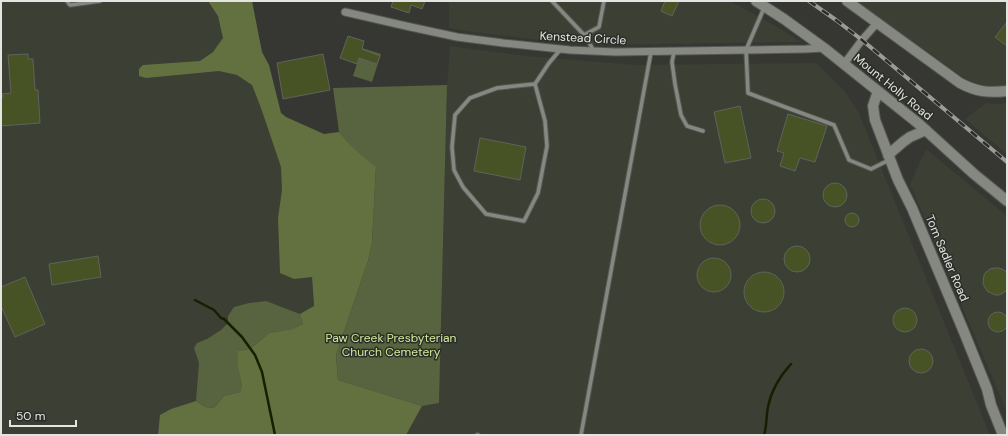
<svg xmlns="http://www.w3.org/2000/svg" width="1008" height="436" font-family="'DM Sans',sans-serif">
  <rect width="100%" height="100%" fill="#363732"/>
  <path fill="#3b3f34" d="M1 1H236L310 242 317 374 439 403 447 85 450 46 526 56 637 65 816 63 845 92 858 111 990 435H1Z
    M449 1H730L779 28 801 42 602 45 547 41 466 31 449 28Z
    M856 1H1007V85L1001 86H984L966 79Z
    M986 103 999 104 1007 103V154L965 119Z
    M926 149 1007 216V412L910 184Z"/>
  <path fill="#58633f" d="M362 48 381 54 372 82 353 76Z
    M447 85 439 403 422 406 338 380 336 355 368 261 372 243 376 166 357 153 345 141 339 132 333 88Z
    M266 301 300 314 303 324 292 329 269 333 250 349 238 351V368L242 386 240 392 224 396 214 408 205 407 196 401 199 363 194 348 197 343 207 339 221 330 228 323V316L234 307 249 303Z"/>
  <path fill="#637040" d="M208 1H252L262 52 269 65 281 113 286 117 324 134 339 132C349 146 362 156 376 166L372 243 368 261 336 355 338 380 422 406 406 435H158L160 415 171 409 196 401 205 407 214 408 224 396 240 392 242 386 238 368V351L250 349 269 333 292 329 303 324 300 314 314 306 312 277 294 279 280 273 278 218 282 190 281 167 261 108 252 85 237 75 219 71 146 78 139 76V69L143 65 200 61 213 52 223 38 218 16Z"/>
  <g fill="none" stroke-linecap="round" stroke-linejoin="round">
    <path stroke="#171f00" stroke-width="2.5" d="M195 300 214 310 221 318 224 319 242 337 255 355 262 372 275 435
      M764 435C767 426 766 416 768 407 771 391 780 376 791 364"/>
  </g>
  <path fill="#475324" stroke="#61625d" d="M393 1H425L422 9 411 5 409 13 391 7Z
    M665 1H679L672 16 661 11Z
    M1007 22V46L995 37Z
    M348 36 364 41 362 49 380 56 377 64 359 58 357 64 340 58Z
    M28 54V59H33L35 90H38L40 123 1 126V98H3L2 94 11 93 8 55Z
    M323 54 330 90 283 99 277 63Z
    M740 106 751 158 725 163 714 112Z
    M788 114 827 126 815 162 800 158 795 171 780 166 784 153 777 151Z
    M480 138 526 147 520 180 474 171Z
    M823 195a12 12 0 1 1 24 0a12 12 0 1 1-24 0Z
    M751 211a12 12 0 1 1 24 0a12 12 0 1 1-24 0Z
    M700 225a20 20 0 1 1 40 0a20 20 0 1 1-40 0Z
    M845 220a7 7 0 1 1 14 0a7 7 0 1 1-14 0Z
    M784 259a13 13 0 1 1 26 0a13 13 0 1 1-26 0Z
    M98 256 101 277 52 285 49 264Z
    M697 275a17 17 0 1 1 34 0a17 17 0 1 1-34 0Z
    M995 268H999L1004 270 1007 273V290L1003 293 999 295H995L987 291 983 284 984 275 986 272 990 269Z
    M744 292a20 20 0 1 1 40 0a20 20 0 1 1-40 0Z
    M25 277 45 324 15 337 1 306V287Z
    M893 320a12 12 0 1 1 24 0a12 12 0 1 1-24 0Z
    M988 322a10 10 0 1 1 20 0a10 10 0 1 1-20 0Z
    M909 361a12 12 0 1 1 24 0a12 12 0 1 1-24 0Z"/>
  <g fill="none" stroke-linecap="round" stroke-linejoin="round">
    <g stroke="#555652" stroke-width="5.5">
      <path id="lane" d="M67 1 70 5 100 1
        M552 1 587 38 593 50
        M764 8 746 50 748 93 785 107 834 125 849 160 871 169 889 160
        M584 35 599 27 604 1
        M674 52 672 62 675 84 681 115 687 126 703 131
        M535 84 497 88 470 98 455 115 452 147 454 170 463 187 486 214 524 221 538 193 547 146 545 121 535 84 549 63 560 50
        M477 435H478
        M581 435 651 52"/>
    </g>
    <g stroke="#555652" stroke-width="9">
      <path id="street" d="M345 12 406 26 457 37 503 43 570 50 615 52 806 49 824 48
        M844 64 862 40 878 22"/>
    </g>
    <g stroke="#555652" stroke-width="12">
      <path id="secondary" d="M756 1 784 19 824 48 919 124 974 174 1007 201
        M847 1 960 83C977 92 988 93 1007 91
        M878 91 873 106 875 120 898 180 912 208 964 332 987 389 991 405 1003 435
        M888 155 903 142 910 137 926 130"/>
    </g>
    <use href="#lane" stroke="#858781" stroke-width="3.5"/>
    <use href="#street" stroke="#858781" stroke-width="7"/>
    <use href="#secondary" stroke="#858781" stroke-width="10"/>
    <g stroke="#9b9c98" stroke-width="4">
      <path id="rail" d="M809 1 836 20 862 40 1007 162"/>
    </g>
    <use href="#rail" stroke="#2b2d28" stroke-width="2.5" stroke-dasharray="8" stroke-linecap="butt"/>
  </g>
  <g text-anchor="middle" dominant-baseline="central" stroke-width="3" stroke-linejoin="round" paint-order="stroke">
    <g font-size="12" fill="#e4e5e2" stroke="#2b2d28">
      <text transform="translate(583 38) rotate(3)">Kenstead Circle</text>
      <text transform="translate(893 87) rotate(39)">Mount Holly Road</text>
      <text transform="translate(947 258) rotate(67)">Tom Sadler Road</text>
    </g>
    <g font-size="12" fill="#d2e99c" stroke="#2b2d28">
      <text x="391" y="338">Paw Creek Presbyterian<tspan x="391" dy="14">Church Cemetery</tspan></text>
    </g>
  </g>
  <rect width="1008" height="436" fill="none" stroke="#e4e5e2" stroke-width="4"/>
  <path d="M10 420v6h66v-6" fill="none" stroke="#e4e5e2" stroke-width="2"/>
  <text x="16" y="420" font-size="12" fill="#e4e5e2" stroke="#2b2d28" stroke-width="3" paint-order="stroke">50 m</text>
</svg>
